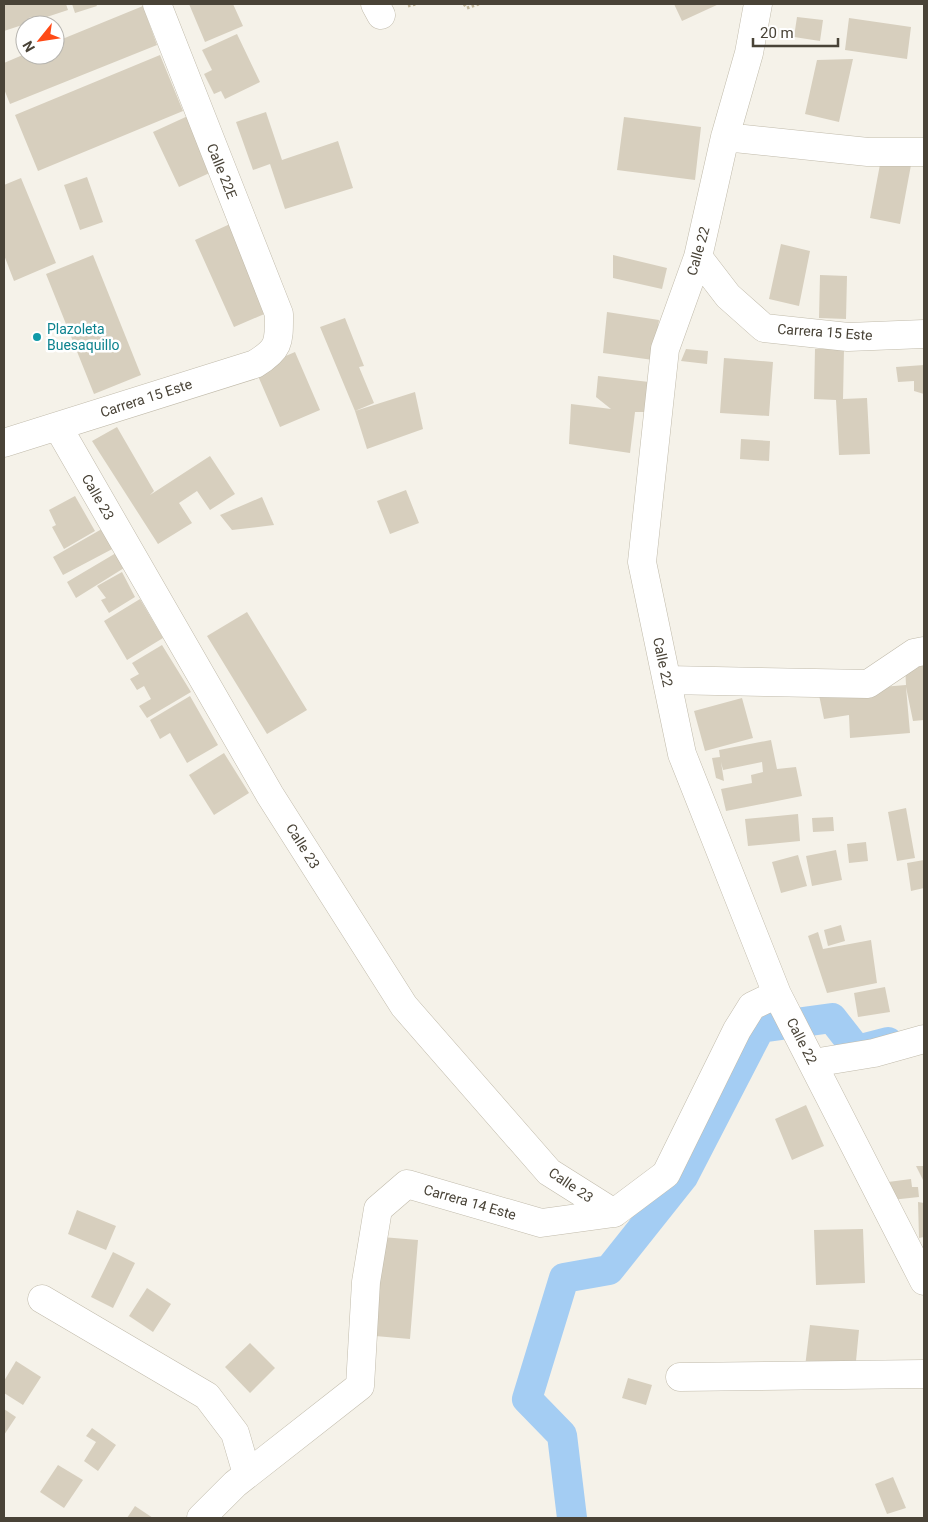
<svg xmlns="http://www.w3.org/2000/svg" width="928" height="1522" font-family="Roboto,sans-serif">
  <rect width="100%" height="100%" fill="#f5f2e9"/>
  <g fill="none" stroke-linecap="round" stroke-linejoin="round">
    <path stroke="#a4cdf3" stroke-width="30" d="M572 1518 562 1435 527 1399 564 1278 609 1270 683 1177 760 1028 832 1018 857 1050 888 1042"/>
  </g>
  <path fill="#d7cfbe" d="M4 4H66L68 10 4 31Z
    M72 4H96L97 6 75 13Z
    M189 4H233L243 26 205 42Z
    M674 4H719L682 21Z
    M143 6 157 45 10 104 4 89V63L25 54 55 55V42Z
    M797 17 823 20 820 41 794 37Z
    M849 18 911 27 907 59 845 50Z
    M237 34 260 82 225 99 221 91 214 94 204 74 212 70 202 50Z
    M160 55 183 111 38 171 15 115Z
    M853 59 839 122 805 114 817 60Z
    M266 112 282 160 338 141 353 188 285 209 270 164 253 170 236 122Z
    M190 115 216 170 179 187 153 132Z
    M624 117 701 127 695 180 617 170Z
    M881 159 911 165 900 224 870 218Z
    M87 177 103 222 80 230 64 185Z
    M21 178 56 263 14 281 4 255V185Z
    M230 224 269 312 234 327 195 240Z
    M781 244 810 251 799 306 769 299Z
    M93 255 141 375 94 394 46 274Z
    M613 255 667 268 662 289 613 278Z
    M820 275 847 276 846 319 819 318Z
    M607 312 659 320 653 360 603 353Z
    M345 318 364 366 359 367 374 403 355 411 320 327Z
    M686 349 708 351 707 364 681 361Z
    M815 349H844L843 399 867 398 870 454 839 455 836 400 814 399Z
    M295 352 320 410 280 427 255 369Z
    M724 358 773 362 769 416 720 413Z
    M924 365V394L914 391V381L898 382 896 367Z
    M598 376 649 382 645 412H635L630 453 569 444 571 404 611 409 596 397Z
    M415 392 423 429 367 449 355 411Z
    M117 427 154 491 150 495 210 456 235 494 210 510 197 491 179 503 192 523 158 544 92 441Z
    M741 439 770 441 769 461 740 459Z
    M406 490 419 523 390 534 377 501Z
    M75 496 95 531 64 549 52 527 56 525 49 510Z
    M262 497 274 525 232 530 220 515Z
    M107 526 118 546 63 575 53 557Z
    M116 553 124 568 76 598 67 582Z
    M122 572 135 597 109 613 101 600 106 598 97 586Z
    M140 599 163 638 127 660 104 621Z
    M247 612 307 710 267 734 207 636Z
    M162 645 191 692 147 718 139 706 151 699 144 686 137 690 130 679 139 674 132 663Z
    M924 663V720L913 721 906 687 910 733 850 738 849 715 824 719 819 695 845 690 906 685 905 665Z
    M190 696 218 745 187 763 170 733 160 739 150 720Z
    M742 698 753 738 705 751 694 711Z
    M771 740 777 769 796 767 802 796 726 811 721 789 752 783 751 775 763 772 762 762 723 770 721 762 724 781 716 778 712 758 720 757 719 750Z
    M224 753 249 793 214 815 189 775Z
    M906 808 915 858 897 861 888 812Z
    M798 814 800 841 748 846 745 819Z
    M833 817 834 831 813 832 812 818Z
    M866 842 868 861 849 863 847 844Z
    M836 850 842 880 812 886 806 856Z
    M798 855 807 886 781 893 772 862Z
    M924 860V888L911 891 907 863Z
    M841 925 845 941 828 946 824 930Z
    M818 932 823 949 871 940 877 983 827 993 808 936Z
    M885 987 890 1012 858 1017 854 993Z
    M806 1105 824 1146 792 1160 775 1119Z
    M916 1166H924V1182Z
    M911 1179 912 1187H918L919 1197 891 1200 888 1182Z
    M918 1202 924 1203V1237L919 1238Z
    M77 1210 116 1226 106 1250 68 1234Z
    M863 1229 865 1283 816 1285 814 1230Z
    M382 1237 418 1240 410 1339 375 1336Z
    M113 1252 135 1263 113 1308 91 1297Z
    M147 1288 171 1304 153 1332 129 1316Z
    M810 1325 859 1330 856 1361 805 1367Z
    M250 1343 275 1368 250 1393 225 1367Z
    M16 1361 41 1377 23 1405 4 1393V1381Z
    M628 1378 652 1385 646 1405 622 1398Z
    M4 1409 16 1417 4 1435Z
    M92 1428 116 1445 98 1471 84 1461 96 1442 86 1436Z
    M58 1465 83 1480 64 1508 40 1492Z
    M893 1477 906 1508 887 1514 875 1484Z
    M135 1506 153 1518H127Z"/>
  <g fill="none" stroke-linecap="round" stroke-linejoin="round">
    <g stroke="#c1bbab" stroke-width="29">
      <path id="minor" d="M375 4 381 15
        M758 4 749 53 725 137 698 257 665 349 642 562 682 754 777 994 924 1281
        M725 137 868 152H924
        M698 257 728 296 764 328 848 337 924 334
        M58 427 270 795 404 1006 549 1172 614 1213
        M4 443 255 364C280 349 279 342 279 314L157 4
        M667 680 868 684 914 653 924 651
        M813 1063 874 1053 924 1039
        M42 1299 207 1396 235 1433 247 1474
        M680 1377 924 1374
        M201 1518 235 1484 360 1386 366 1282 378 1209 407 1184 541 1223 614 1213 666 1174 737 1030 752 1006 777 994"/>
    </g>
    <path stroke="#c3b89c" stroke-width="3" stroke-dasharray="2.5 2.5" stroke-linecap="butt" d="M464 4 467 8 479 4
      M408 6 416 4"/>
    <use href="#minor" stroke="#fff" stroke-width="28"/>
  </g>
  <circle fill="#0f9aa8" stroke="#fff" stroke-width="2" cx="37" cy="337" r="5"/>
  <g text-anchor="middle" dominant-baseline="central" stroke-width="5" stroke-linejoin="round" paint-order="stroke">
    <g font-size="14" fill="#494337" stroke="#fff">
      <text transform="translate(222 171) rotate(68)">Calle 22E</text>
      <text transform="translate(698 251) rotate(-74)">Calle 22</text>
      <text transform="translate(825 332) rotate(4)">Carrera 15 Este</text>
      <text transform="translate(146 398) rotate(-18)">Carrera 15 Este</text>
      <text transform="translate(98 497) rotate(60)">Calle 23</text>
      <text transform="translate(663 662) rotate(78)">Calle 22</text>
      <text transform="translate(303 846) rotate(58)">Calle 23</text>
      <text transform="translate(802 1041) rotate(63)">Calle 22</text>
      <text transform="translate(571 1185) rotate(34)">Calle 23</text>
      <text transform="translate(470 1202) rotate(16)">Carrera 14 Este</text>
    </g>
    <g font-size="14" fill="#0d838f" stroke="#fff" text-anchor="start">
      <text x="47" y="329">Plazoleta<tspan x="47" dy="16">Buesaquillo</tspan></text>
    </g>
  </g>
  <rect width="928" height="1522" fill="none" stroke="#494337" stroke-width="10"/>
  <g transform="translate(40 40) rotate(240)"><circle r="24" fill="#ffffff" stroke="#b6b4af"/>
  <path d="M0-4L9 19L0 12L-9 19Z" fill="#ff4a16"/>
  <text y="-8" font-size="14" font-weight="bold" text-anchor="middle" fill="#494337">N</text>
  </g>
  <path d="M753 38v8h85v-8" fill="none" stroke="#494337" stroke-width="2.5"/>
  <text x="760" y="38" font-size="15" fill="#494337" stroke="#ffffff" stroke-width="4" paint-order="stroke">20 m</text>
</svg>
